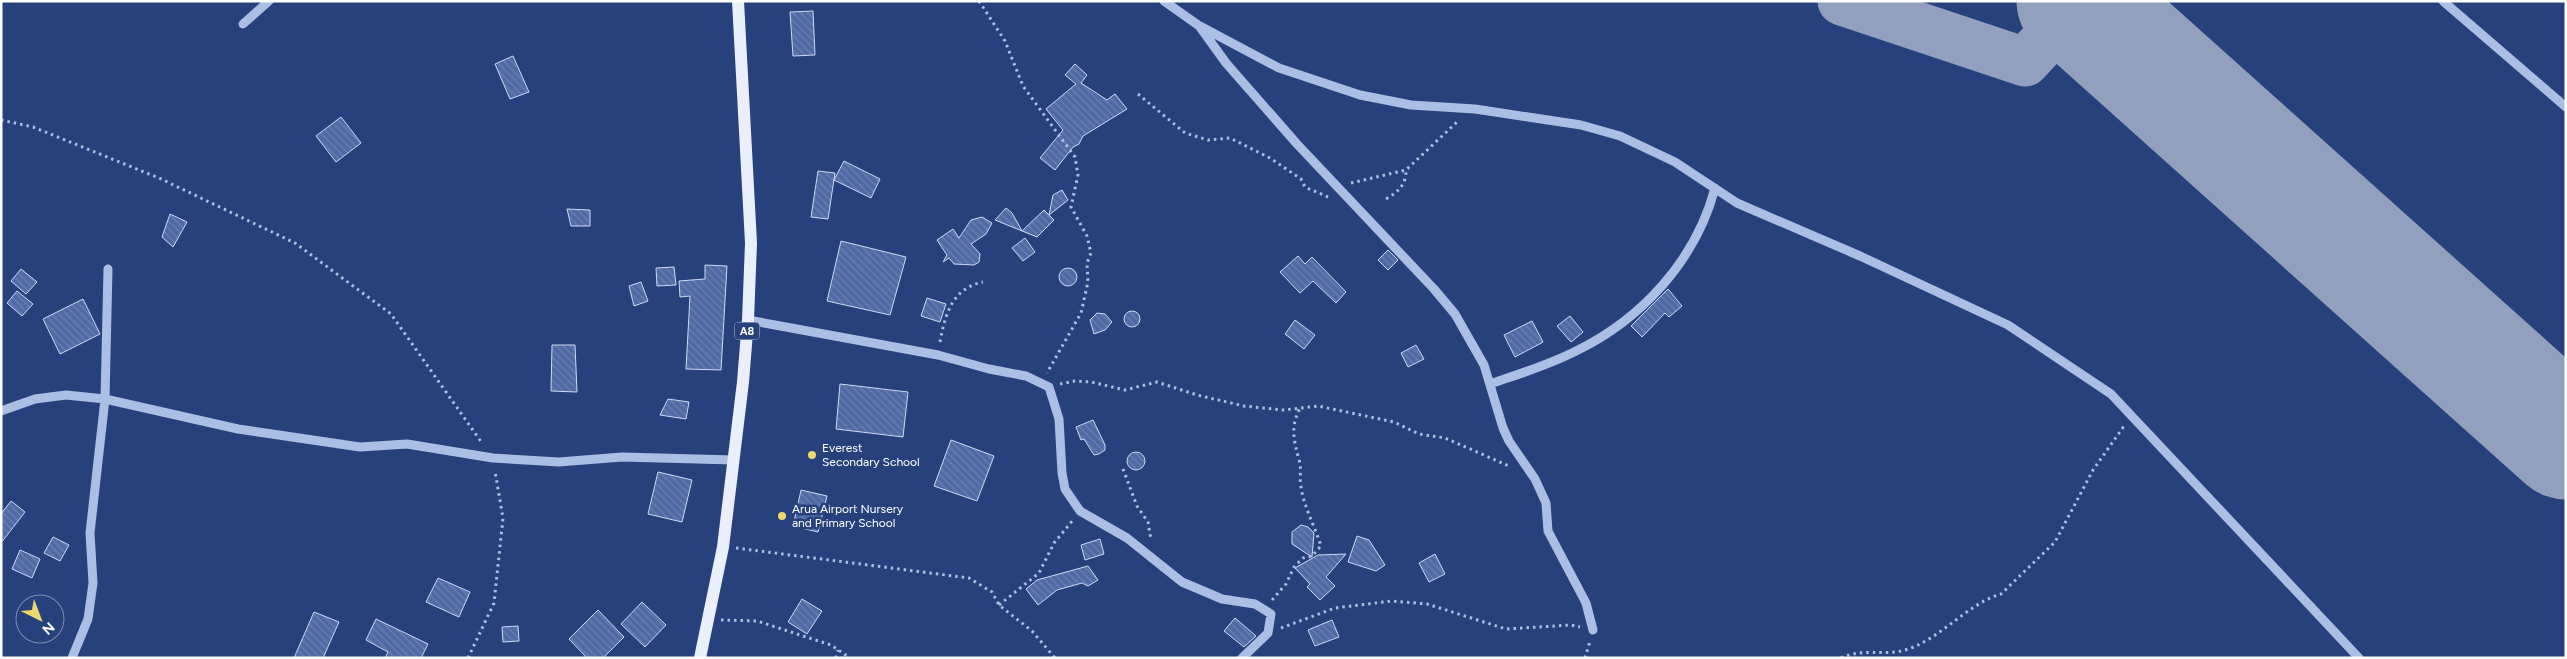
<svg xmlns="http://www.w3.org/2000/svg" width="2567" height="659" font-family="Figtree,sans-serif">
  <defs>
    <pattern id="building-back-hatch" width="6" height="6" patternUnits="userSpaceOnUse" patternTransform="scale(1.25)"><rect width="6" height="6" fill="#4f6aa4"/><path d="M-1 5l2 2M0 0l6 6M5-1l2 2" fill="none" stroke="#6980b2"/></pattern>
  </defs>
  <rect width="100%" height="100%" fill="#26417c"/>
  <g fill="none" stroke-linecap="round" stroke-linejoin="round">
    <path stroke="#92a0be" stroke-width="49" d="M1842 1 2025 62 2079 4"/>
    <path stroke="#92a0be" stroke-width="121" d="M2077 1 2566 439"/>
  </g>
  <path fill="url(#building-back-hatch)" stroke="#cddaf4" d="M813 11 815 55 793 56 790 12Z
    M513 56 529 92 510 99 495 64Z
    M1075 64 1087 75 1081 83 1107 100 1115 94 1127 109 1083 136 1079 144 1073 147 1055 170 1040 158 1063 130 1046 109 1076 84 1065 75Z
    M341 117 361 143 336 162 316 136Z
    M844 161 880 179 871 198 834 180Z
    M818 171 835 173 828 219 811 217Z
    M1062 190 1068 200 1049 215 1054 220 1037 237 995 220 1006 208 1012 213 1022 231 1044 210 1049 215 1053 195Z
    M567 209 590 210V226H571Z
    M170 214 187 222 173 247 162 237Z
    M982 217 992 223 986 234 971 244 980 254 979 262 974 265 954 264 949 258 943 262 947 255 937 240 953 229 959 238 971 220Z
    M1025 238 1035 252 1023 261 1012 248Z
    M841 241 906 257 890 315 827 301Z
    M1388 250 1398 260 1388 270 1378 260Z
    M1298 256 1305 264 1312 257 1346 292 1336 303 1313 281 1300 293 1280 272Z
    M705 265 727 266 721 370 686 369 690 296 680 297 679 281 705 279Z
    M674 267 676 285 657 286 656 268Z
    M1059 277a9 9 0 1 1 18 0a9 9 0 1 1-18 0Z
    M21 269 37 282 26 294 11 281Z
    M641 282 648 301 634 306 629 286Z
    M1668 289 1682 306 1669 317 1665 313 1642 337 1631 326Z
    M17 291 33 304 22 316 7 303Z
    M927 298 946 304 940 322 921 316Z
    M83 299 100 334 60 354 43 319Z
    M1124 319a8 8 0 1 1 16 0a8 8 0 1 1-16 0Z
    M1097 313 1105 314 1112 322 1105 330 1094 334 1090 320Z
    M1570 316 1583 332 1571 342 1557 326Z
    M1295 320 1315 335 1304 349 1285 334Z
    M1532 321 1543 342 1515 357 1504 335Z
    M552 345H575L577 392 551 391Z
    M1416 345 1424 359 1408 367 1401 353Z
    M840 384 908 392 903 437 836 429Z
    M668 399 689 402 686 419 660 415Z
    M1093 420 1105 445V450L1099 454 1094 455 1084 439 1081 440 1076 427Z
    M951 440 994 456 977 501 934 486Z
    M1127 461a9 9 0 1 1 18 0a9 9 0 1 1-18 0Z
    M658 472 692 480 682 522 648 514Z
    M801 490 827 496 818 532 793 526Z
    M11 501 25 512 1 543V514Z
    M1301 525 1308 527 1314 533 1312 557 1292 544V532Z
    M1357 536 1369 540 1385 565 1376 571 1348 562Z
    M53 537 69 545 60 561 44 553Z
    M1100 539 1104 554 1085 560 1081 545Z
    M20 550 40 559 32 578 12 569Z
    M1346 554 1326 577 1335 586 1320 600 1307 587 1310 584 1295 568 1318 555Z
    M1435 554 1445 574 1429 582 1419 563Z
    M1088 566 1098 580 1088 586 1082 583 1057 590 1038 605 1026 589 1037 580Z
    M438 578 470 592 459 617 426 602Z
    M802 599 822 611 807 634 788 622Z
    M642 602 666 625 645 647 621 624Z
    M598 610 624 637 603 658H587L569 639Z
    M314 612 339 622 323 658H294Z
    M1235 618 1256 636 1244 647 1224 631Z
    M376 619 428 644 421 658H385L388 652 366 640Z
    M1332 620 1339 637 1315 646 1308 630Z
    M518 626 519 641 503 642 502 627Z"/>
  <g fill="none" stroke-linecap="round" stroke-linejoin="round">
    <path stroke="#abbee4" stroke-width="3" stroke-dasharray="2.5 4" stroke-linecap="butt" d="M979 1 1005 41 1023 86 1075 157 1078 175 1071 207 1087 236 1091 253 1087 263 1088 282 1081 313 1047 373
      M1138 94 1185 133 1208 140 1230 138 1270 158 1301 179 1305 187 1328 197
      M1 120 33 127 159 178 295 243 391 314 482 443
      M1351 183 1406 170 1458 121
      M1386 199C1399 191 1406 185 1406 170
      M940 342C945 315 952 288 983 282
      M1060 384 1075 381 1091 382 1125 390 1157 382 1197 395 1244 406 1283 410 1318 406 1394 422 1419 434 1445 438 1509 466
      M1123 469 1137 506 1148 522 1151 540
      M736 548 969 578 992 592 999 605 1032 631 1055 658
      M1272 600 1286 584 1294 567 1303 558 1312 556 1321 546C1315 527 1304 507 1301 487 1299 478 1302 468 1299 460 1294 440 1290 427 1300 408
      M999 605 1039 573 1054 543 1073 520
      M721 620 757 621 831 645 850 658
      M1281 628 1335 608 1392 601 1427 604 1506 629 1571 625 1580 627
      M468 658 494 603 503 518 495 471
      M836 658 838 650
      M1585 658 1590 641
      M1841 658C1862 648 1883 656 1905 650 1940 640 1968 603 2001 594L2055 542 2093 470 2124 426"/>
    <path stroke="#abbee4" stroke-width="9" d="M1164 1 1198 25 1279 68 1360 95 1411 105 1475 109 1581 125 1620 136 1675 162 1737 203 1860 256 2008 325 2111 394 2359 658
      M2443 1 2566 107
      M243 24 269 1
      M1200 27 1226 63 1297 144 1434 289 1455 314 1484 365 1503 428 1509 441 1535 479 1546 503 1548 531 1586 603 1593 630
      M748 320 938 355 989 369 1026 376 1049 387 1059 419 1062 473 1065 489 1080 511 1127 538 1182 582 1222 599 1255 604 1271 614 1268 633 1242 658
      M1490 384C1519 374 1549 365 1576 351 1642 319 1696 260 1715 188
      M1 411 35 399 66 395 105 399 238 429 360 447 407 444 493 458 559 462 622 457 734 460
      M72 658 88 619 93 583 90 533 105 399 108 269"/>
    <path stroke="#ebeffc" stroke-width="12" d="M700 658 723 547 743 382 748 320 751 243 738 1"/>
  </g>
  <g fill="#edd870" stroke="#26417c" stroke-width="2">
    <circle cx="812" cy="455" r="5"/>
    <circle cx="782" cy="516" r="5"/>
  </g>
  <g text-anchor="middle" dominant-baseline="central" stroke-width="5" stroke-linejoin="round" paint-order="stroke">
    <rect fill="#26417c" stroke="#bec6d8" stroke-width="1" x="734.5" y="322.5" width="25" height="17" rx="4"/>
    <g font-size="11" font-weight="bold" fill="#fff">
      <text x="747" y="331">A8</text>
    </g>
    <g font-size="12" fill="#fff" stroke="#26417c" text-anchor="start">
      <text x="822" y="448">Everest<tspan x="822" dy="14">Secondary School</tspan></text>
      <text x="792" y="509">Arua Airport Nursery<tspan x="792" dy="14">and Primary School</tspan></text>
    </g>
  </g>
  <rect width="2567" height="659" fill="none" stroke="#ffffff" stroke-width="5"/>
  <g transform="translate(40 619) rotate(138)"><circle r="24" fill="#26417c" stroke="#7d8db0"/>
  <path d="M0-4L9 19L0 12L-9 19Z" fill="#edd870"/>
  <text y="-8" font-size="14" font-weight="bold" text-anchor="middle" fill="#ffffff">N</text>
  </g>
</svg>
